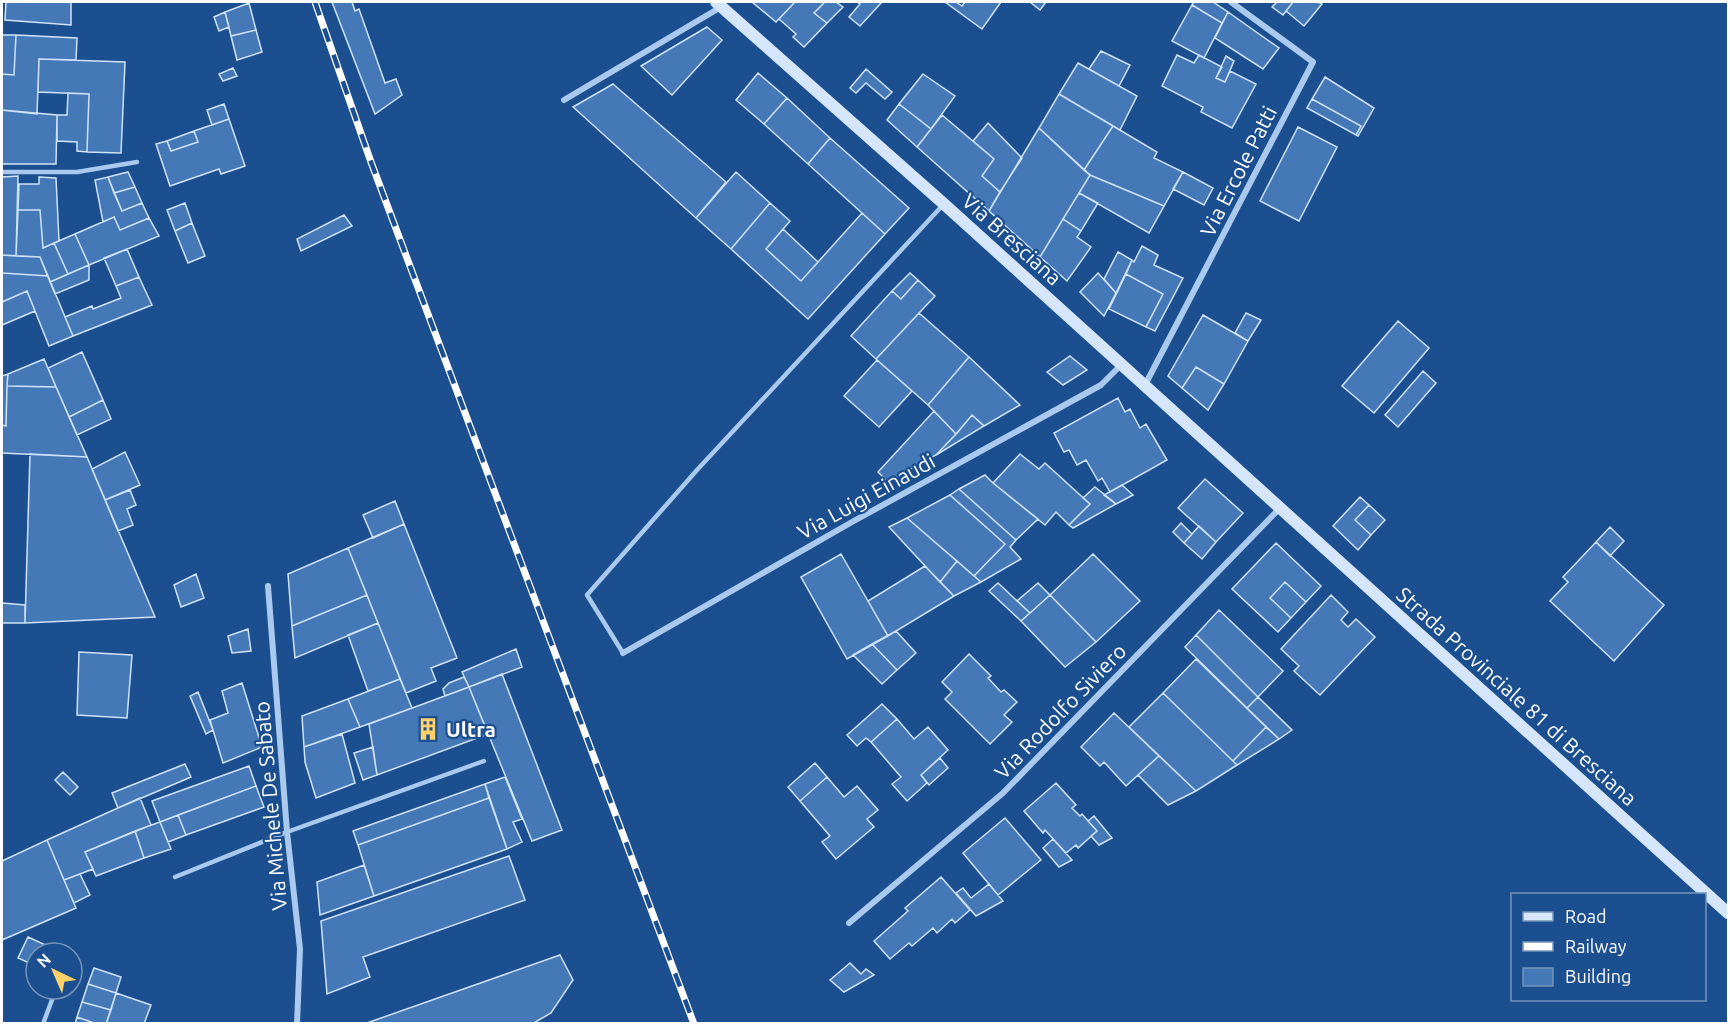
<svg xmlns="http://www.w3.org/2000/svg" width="1730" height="1025" font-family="Ubuntu,sans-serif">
  <rect width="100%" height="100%" fill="#1b4f8f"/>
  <path fill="#4478b7" stroke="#cfe3fa" stroke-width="1.5" d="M6 2H71V25L5 20Z
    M332 2H352L355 11 359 9 385 83 396 79 402 95 375 114Z
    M752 2H795L776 22Z
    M795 2H825L814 13 827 23 804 47 793 37 796 34 779 19Z
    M825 2H836L843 7 827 23 814 13Z
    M857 2H882L860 26 849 17 860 4Z
    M945 2H956L962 6 965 2H1001L982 29Z
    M1030 2H1046L1040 10Z
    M1194 2H1213L1228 12 1222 23 1192 5Z
    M1277 2H1293L1283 15 1272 7Z
    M1293 2H1318L1322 4 1304 26 1286 11Z
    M249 3 256 30 231 36 225 12Z
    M1192 5 1222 23 1204 58 1172 41Z
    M225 12 229 27 219 31 214 17Z
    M1228 12 1279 48 1263 69 1215 38Z
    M707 27 722 40 672 95 641 66Z
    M256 30 262 52 237 60 231 36Z
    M2 35H16L14 75 2 74Z
    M16 35 77 38 76 60 39 59 37 114 2 110V74L14 75Z
    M1101 51 1130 65 1119 86 1089 69Z
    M1177 55 1194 63 1199 55 1222 67 1216 78 1225 82 1230 71 1256 84 1232 128 1201 112 1203 107 1162 86Z
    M1226 56 1234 61 1225 82 1216 78Z
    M39 59 125 62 121 153 87 152 89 94 38 92Z
    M1078 63 1137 96 1120 130 1059 94Z
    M233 68 237 76 223 81 219 74Z
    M866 69 892 92 885 99 866 83 856 93 850 88Z
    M758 73 787 98 764 124 736 100Z
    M923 74 955 96 931 129 899 104Z
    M1325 77 1374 108 1358 136 1356 135 1361 126 1312 99Z
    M613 84 726 182 696 218 573 107Z
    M68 93 89 94 87 152 77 151V142L57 141V115H67Z
    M1059 94 1113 126 1084 170 1039 128Z
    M787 98 830 138 808 164 764 124Z
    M1312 99 1361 126 1356 135 1307 108Z
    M224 104 229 119 212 125 207 110Z
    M899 104 931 129 917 147 887 120Z
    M2 110 57 115 56 164H2Z
    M942 115 994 159 982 176 1000 192 989 211 917 147Z
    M229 119 245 166 221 174 219 169 170 186 156 144 167 141 171 151 198 142 194 131Z
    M988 123 1022 158 1000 192 982 176 994 159 973 141Z
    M1113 126 1157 152 1154 158 1183 172 1164 206 1090 175 1084 170Z
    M1298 127 1337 147 1299 221 1260 201Z
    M1039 128 1090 175 1040 257 989 211Z
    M194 131 198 142 171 151 167 141Z
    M830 138 909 208 885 234 808 164Z
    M128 172 135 187 114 193 108 177Z
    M736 172 770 203 731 249 696 218Z
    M1183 172 1213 188 1204 205 1173 189Z
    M1090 175 1164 206 1149 233 1079 193Z
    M18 176 16 256 2 255V177Z
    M39 177 56 178 59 241 43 248 40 210H18L19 184H39Z
    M108 177 122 211 142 203 149 218 120 230 114 217 103 222 95 180Z
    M135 187 142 203 122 211 114 193Z
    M1079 193 1098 203 1081 231 1063 219Z
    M185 203 192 223 175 231 167 210Z
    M770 203 790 221 766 249 801 281 862 213 885 234 808 319 731 249Z
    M18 210H40L43 248 54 243 68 274 50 282 40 257 16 256Z
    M344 215 352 226 301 251 297 239Z
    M114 217 120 230 149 218 159 236 89 265 75 234Z
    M1063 219 1081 231 1077 237 1091 247 1067 281 1040 257Z
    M192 223 205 256 188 263 175 231Z
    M783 229 818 262 801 281 766 249Z
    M75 234 89 265 68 274 54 243Z
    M1142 246 1158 255 1154 265 1183 278 1155 331 1146 327 1163 294 1126 274 1132 260 1134 262Z
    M127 249 139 277 116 286 104 258Z
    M1118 252 1132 260 1116 293 1104 279Z
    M2 255 40 257 48 276 2 273Z
    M89 265V280L55 294 50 282Z
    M2 273 48 276 73 336 49 346 27 291 2 302Z
    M910 273 918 280 901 299 892 291Z
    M1098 273 1116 293 1104 316 1080 292Z
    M1126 274 1163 294 1146 327 1109 309Z
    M139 277 152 305 73 336 65 317 92 306 93 309 121 298 116 286Z
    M918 280 935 296 876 359 851 336 892 291 901 299Z
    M27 291 35 311 2 325V302Z
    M919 313 969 357 928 405 876 359Z
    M1246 313 1261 320 1248 341 1235 333Z
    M1203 315 1248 341 1224 384 1196 367 1182 388 1168 376Z
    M1398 321 1429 348 1374 413 1342 386Z
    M82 352 103 400 69 417 48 368Z
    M1070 356 1087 370 1063 385 1047 372Z
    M969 357 1020 405 984 426 972 415 956 434 928 405Z
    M44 359 56 387 7 386 8 374Z
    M877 360 912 391 879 427 844 396Z
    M1196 367 1224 384 1208 410 1182 388Z
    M1423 371 1436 383 1398 427 1385 415Z
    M8 374 7 386 6 426 2 425V376Z
    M7 386 56 387 87 457 2 453V425L6 426Z
    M1118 398 1125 412 1130 409 1140 428 1146 424 1167 460 1110 492 1102 478 1098 481 1086 460 1077 465 1069 450 1064 452 1054 433Z
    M103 400 111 419 77 435 69 417Z
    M934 411 956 434 936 455 888 482 878 472Z
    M972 415 984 426 936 455 958 432Z
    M125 452 140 485 105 500 92 469Z
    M30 454 87 457 155 617 25 623Z
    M1020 454 1039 469 1045 463 1090 504 1069 525 1056 512 1045 525 993 483Z
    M985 475 993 483 1038 519 1016 540 959 489Z
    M1205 479 1243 513 1216 542 1178 508Z
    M1122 485 1133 495 1116 504 1104 495Z
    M1095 487 1116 504 1073 528 1069 525 1090 504 1083 498Z
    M959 489 1016 540 1010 547 1021 559 981 582 974 576 1005 544 950 495Z
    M130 490 136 505 127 509 133 525 118 531 105 500Z
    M950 495 1005 544 974 576 907 518Z
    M1360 497 1369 505 1355 520 1371 535 1358 550 1333 526Z
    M395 501 404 524 373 538 363 515Z
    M1369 505 1385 520 1371 535 1355 520Z
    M907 518 957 561 940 582 889 527Z
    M1181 523 1192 534 1184 543 1173 532Z
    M404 524 457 658 431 668 436 681 406 693 348 548Z
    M1199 526 1216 542 1202 559 1184 543Z
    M1610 527 1624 541 1610 556 1596 542Z
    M1596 542 1664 605 1614 661 1550 601 1568 582 1563 577Z
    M1276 543 1321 586 1306 602 1285 582 1270 598 1291 618 1278 632 1232 589Z
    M348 548 367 595 292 626 288 574Z
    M841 554 888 636 847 659 801 577Z
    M1093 554 1140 601 1096 642 1050 595Z
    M957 561 981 582 954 596 940 582Z
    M925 566 954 596 888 636 868 601Z
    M196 574 204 598 181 607 174 585Z
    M1285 582 1306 602 1291 618 1270 598Z
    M998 583 1030 613 1021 621 989 591Z
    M1038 583 1050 595 1030 613 1017 601Z
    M367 595 378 623 295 658 292 626Z
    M1050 595 1096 642 1065 667 1021 621Z
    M1331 595 1348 612 1341 620 1348 627 1356 619 1375 637 1320 695 1294 671 1299 666 1281 649Z
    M2 603 25 605V623H2Z
    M1219 610 1283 671 1258 697 1196 635Z
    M378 623 400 679 368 691 348 635Z
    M248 629 251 651 232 653 228 636Z
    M896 631 916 653 897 670 872 644Z
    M1196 635 1258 697 1247 708 1185 647Z
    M872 644 897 670 882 684 853 655Z
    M516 649 522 667 469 687 462 672Z
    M79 652 132 655 127 718 77 715Z
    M969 654 991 676 988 678 1001 692 1004 690 1017 702 1004 715 1012 722 990 744 945 699 952 692 942 682Z
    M1196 659 1266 727 1233 761 1163 693Z
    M502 674 562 830 532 841 469 687Z
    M464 677 469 687 445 696 443 689 449 683Z
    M400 679 412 708 360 727 348 699Z
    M242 683 262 747 223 763 210 720 228 713 222 691Z
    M469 687 488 734 377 775 369 724Z
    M198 692 213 730 206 734 190 696Z
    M1163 693 1233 761 1237 765 1196 791 1129 727Z
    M1258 697 1292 730 1279 739 1247 708Z
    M348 699 360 727 304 747 302 716Z
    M882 704 897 719 871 742 866 738 857 746 847 735Z
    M1114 713 1159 756 1126 786 1104 762 1100 766 1081 747Z
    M897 719 914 739 928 727 948 750 921 775 927 783 907 801 892 784 901 777 871 742Z
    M1266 727 1279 739 1237 765 1233 761Z
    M342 734 355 783 316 798 305 762 304 747Z
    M373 747 377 775 363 780 354 753Z
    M1159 756 1196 791 1168 805 1138 775Z
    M940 758 948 768 929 785 921 775Z
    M815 763 827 777 800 801 788 787Z
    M185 764 191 777 118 808 112 793Z
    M249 766 256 786 160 822 152 801Z
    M63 772 78 787 70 795 55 780Z
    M505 777 522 819 513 822 522 842 507 849 485 784Z
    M827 777 844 797 857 786 878 810 867 819 874 827 836 859 822 842 830 836 800 801Z
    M1056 783 1076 805 1072 808 1080 816 1082 814 1097 831 1078 848 1076 845 1066 853 1045 830 1043 833 1024 811Z
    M485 784 489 798 358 845 353 831Z
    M256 786 264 807 186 835 178 815Z
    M140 798 151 825 85 852 93 869 64 880 47 840Z
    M489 798 507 849 374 896 358 845Z
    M178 815 186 835 168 842 160 822Z
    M1094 816 1112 838 1099 845 1091 836 1097 831 1088 821Z
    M1005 818 1041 860 998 895 963 853Z
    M160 822 171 849 144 858 135 831Z
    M135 831 144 858 96 876 85 852Z
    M1053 839 1072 860 1059 867 1043 848Z
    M47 840 76 908 2 940V861Z
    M509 856 525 900 363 957 370 977 327 994 321 921Z
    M364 865 374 896 320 915 317 882Z
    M80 874 90 895 74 903 64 880Z
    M941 877 970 910 955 923 952 919 937 933 933 928 912 946 909 943 890 959 874 941 908 911 905 908Z
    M989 884 1003 901 976 916 956 893 963 888 971 898Z
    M28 937 52 948 49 953H36V966L18 958Z
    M560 955 573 980 551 1013 532 1024H364Z
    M850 963 861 974 866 969 874 975 844 992 830 980Z
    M94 968 121 977 116 993 88 984Z
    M88 984 116 993 111 1010 82 1002Z
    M116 993 151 1005 144 1024H106Z
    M82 1002 111 1010 106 1024H97L77 1017Z
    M77 1017 97 1024H75Z"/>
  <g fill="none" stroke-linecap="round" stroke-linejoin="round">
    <path stroke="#a9c9ee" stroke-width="4.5" d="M2 172H77L137 162
      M623 653 587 595 697 470 942 206
      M175 877 287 832 484 761
      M43 1024 56 989"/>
    <path stroke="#a9c9ee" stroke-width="6" d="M564 100 721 7
      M1145 385 1313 62 1231 2
      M268 586 287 832 300 949 297 1024
      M623 653 852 522 1101 385 1122 364
      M849 923 1003 793 1280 508"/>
    <path stroke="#d6e6fa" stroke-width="12" d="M716 2 944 204 1728 913"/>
    <g stroke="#fff" stroke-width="7">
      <path id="rail" d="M315 2 371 162 694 1024"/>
    </g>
    <use href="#rail" stroke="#1b4f8f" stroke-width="4.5" stroke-dasharray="14" stroke-linecap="butt"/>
  </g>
  <defs>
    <g id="building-bare" transform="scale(1.8)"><path d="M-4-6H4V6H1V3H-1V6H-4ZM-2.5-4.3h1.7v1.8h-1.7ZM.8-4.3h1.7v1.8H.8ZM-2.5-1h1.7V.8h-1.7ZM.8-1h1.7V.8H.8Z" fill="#ffd166" stroke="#1b4f8f" stroke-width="2.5" paint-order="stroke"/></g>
  </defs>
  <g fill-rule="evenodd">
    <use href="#building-bare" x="428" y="729"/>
  </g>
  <g text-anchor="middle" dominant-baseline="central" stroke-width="4.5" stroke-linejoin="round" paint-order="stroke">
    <g font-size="21" fill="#fff" stroke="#1b4f8f">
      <text transform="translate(1238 171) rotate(-63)">Via Ercole Patti</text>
      <text transform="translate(1012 239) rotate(42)">Via Bresciana</text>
      <text transform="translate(866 496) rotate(-29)">Via Luigi Einaudi</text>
      <text transform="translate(1517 696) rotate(42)">Strada Provinciale 81 di Bresciana</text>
      <text transform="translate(1060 711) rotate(-46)">Via Rodolfo Siviero</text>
      <text transform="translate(270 806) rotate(-95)">Via Michele De Sabato</text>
    </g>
    <g font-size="21" font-weight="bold" fill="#fff" stroke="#1b4f8f" text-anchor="start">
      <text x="446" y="729">Ultra</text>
    </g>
  </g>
  <rect width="1730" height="1025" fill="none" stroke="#ffffff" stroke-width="6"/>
  <rect x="1511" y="893" width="195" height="108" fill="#1b4f8f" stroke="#7695bc" stroke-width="1.5"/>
  <rect x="1523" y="912" width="30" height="9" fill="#d6e6fa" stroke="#7695bc" stroke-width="1.5"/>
  <text x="1565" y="923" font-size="18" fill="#ffffff">Road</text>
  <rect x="1523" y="942" width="30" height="9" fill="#ffffff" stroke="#7695bc" stroke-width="1.5"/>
  <text x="1565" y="953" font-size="18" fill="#ffffff">Railway</text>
  <rect x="1523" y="968" width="30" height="18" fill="#4478b7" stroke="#7695bc" stroke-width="1.5"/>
  <text x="1565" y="983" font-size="18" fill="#ffffff">Building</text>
  <g transform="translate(54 971) rotate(316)"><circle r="28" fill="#1b4f8f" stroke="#7695bc" stroke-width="1.5"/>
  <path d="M0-4.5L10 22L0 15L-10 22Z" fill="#ffd166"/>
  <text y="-9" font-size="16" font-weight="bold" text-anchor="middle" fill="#ffffff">N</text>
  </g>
</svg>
